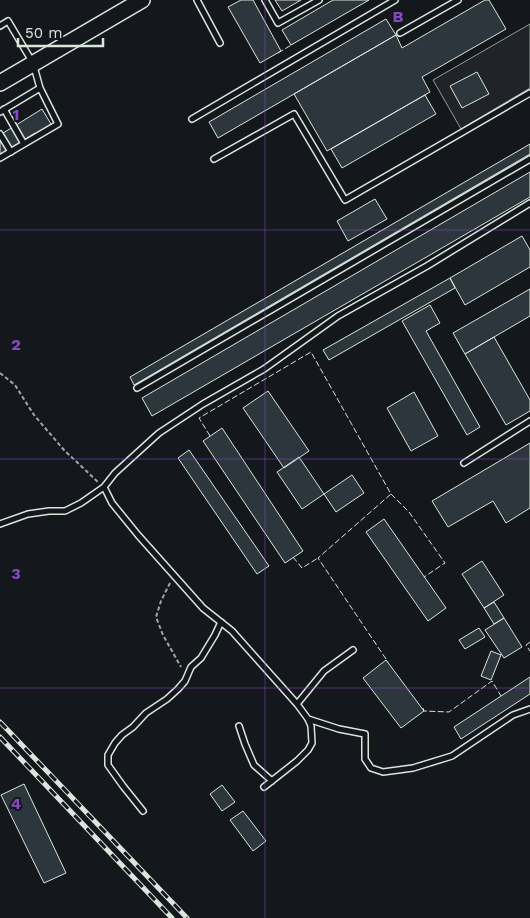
<svg xmlns="http://www.w3.org/2000/svg" width="530" height="918" font-family="'Work Sans',sans-serif">
  <rect width="100%" height="100%" fill="#14181c"/>
  <path fill="#202428" stroke="#939e99" d="M530 24V88L461 129 433 80Z"/>
  <path fill="#2c363c" stroke="#d8e6dc" d="M241 0H253L281 51 260 63 228 7Z
    M275 0H301L282 11Z
    M333 0H369L291 45 282 30Z
    M485 0H489L506 29 422 77 430 92 327 151 294 94 396 35 402 48Z
    M386 19 396 35 218 138 209 122Z
    M477 72 489 94 462 108 450 86Z
    M425 95 436 114 342 168 331 149Z
    M42 109 54 129 39 139 35 133 0 155V135Z
    M530 144V154L134 385 130 377Z
    M530 172V197L152 416 142 398Z
    M375 199 387 219 348 241 337 221Z
    M522 236 530 250V267L465 305 450 278Z
    M450 278 455 288 329 360 323 350Z
    M530 289V316L465 354 453 333Z
    M430 305 440 323 426 331 480 427 467 435 402 321Z
    M494 337 530 400V411L506 425 465 354Z
    M268 391 309 451 284 468 243 408Z
    M414 392 438 436 411 451 387 408Z
    M222 428 303 551 285 563 203 441Z
    M530 443V508L506 523 493 501 448 527 432 501Z
    M189 450 269 566 257 574 178 458Z
    M299 457 324 494 302 509 277 472Z
    M352 475 364 493 336 512 324 494Z
    M384 519 446 608 428 621 366 532Z
    M482 561 504 595 484 608 462 574Z
    M494 602 504 618 494 624 484 608Z
    M504 618 522 647 504 658 485 630Z
    M479 628 485 637 465 649 459 640Z
    M491 651 501 655 491 680 481 676Z
    M386 660 424 711 401 728 363 678Z
    M530 677V694L461 739 454 727Z
    M24 784 66 873 44 883 1 795Z
    M222 785 235 802 222 811 210 794Z
    M243 811 266 841 253 851 230 820Z"/>
  <g fill="none" stroke-linecap="round" stroke-linejoin="round">
    <g stroke="#d8e6dc" stroke-width="8">
      <path id="service" d="M197 0 220 43
        M265 0 278 23 319 0
        M0 26 8 21 33 63 40 88 0 112
        M400 33 458 0
        M4 109 24 144
        M192 119 395 0
        M0 134 11 152
        M0 158 58 124 40 88
        M214 159 294 114 345 200 530 93
        M137 388 530 159
        M464 463 530 421
        M104 487 112 503 138 535 203 608 232 631 297 704 308 719 311 726 312 743 308 750 297 761 264 787
        M0 524 28 514 49 511H65L81 503 104 487 115 473 159 433 203 404 264 369 338 316 427 266 530 203
        M297 704 324 671 353 650
        M308 719 339 729 365 734V759L371 768 383 772 413 768 452 756 513 715 530 709
        M239 726 245 744 254 765 272 781
        M143 811 123 786 108 765V755L115 743 122 735 133 727 146 713 167 699 178 689 185 681 191 667 201 658 215 635 221 622"/>
    </g>
    <g stroke="#d8e6dc" stroke-width="18">
      <path id="secondary" d="M0 83 142 0"/>
    </g>
    <path stroke="#9da8a2" stroke-width="2" stroke-dasharray="4 2.5" stroke-linecap="butt" d="M0 373 15 385 34 415 64 450 98 482
      M170 583 161 601 156 617 163 635 181 667"/>
    <use href="#service" stroke="#14181c" stroke-width="5"/>
    <use href="#secondary" stroke="#14181c" stroke-width="15"/>
    <g stroke="#d8e6dc" stroke-width="5">
      <path id="rail" d="M0 722 187 918
        M0 737 172 918"/>
    </g>
    <use href="#rail" stroke="#14181c" stroke-width="3" stroke-dasharray="9" stroke-linecap="butt"/>
    <path stroke="#d8e6dc" stroke-width="1" stroke-dasharray="6 2.5" stroke-linecap="butt" d="M278 53 293 44
      M210 436 199 418 311 352 391 494 318 558 388 662
      M391 494 409 512 445 563 424 577
      M293 557 302 568 318 558
      M530 642 526 645 530 651
      M423 708 424 711 449 712 492 681 501 696"/>
  </g>
  <path fill="none" stroke="#8948c3" stroke-width="1" stroke-opacity="0.55" d="M265 0V918M0 230H530M0 459H530M0 688H530"/>
  <g font-size="16" text-anchor="middle" font-weight="bold" fill="#8948c3" stroke="#14181c" stroke-width="4" stroke-linejoin="round" paint-order="stroke">
    <text x="398" y="22">B</text>
    <text x="16" y="120">1</text>
    <text x="16" y="350">2</text>
    <text x="16" y="579">3</text>
    <text x="16" y="809">4</text>
  </g>
  <path d="M18 38v8h85v-8" fill="none" stroke="#d8e6dc" stroke-width="2.5"/>
  <text x="25" y="38" font-size="15" fill="#d8e6dc" stroke="#14181c" stroke-width="4" paint-order="stroke">50 m</text>
</svg>
